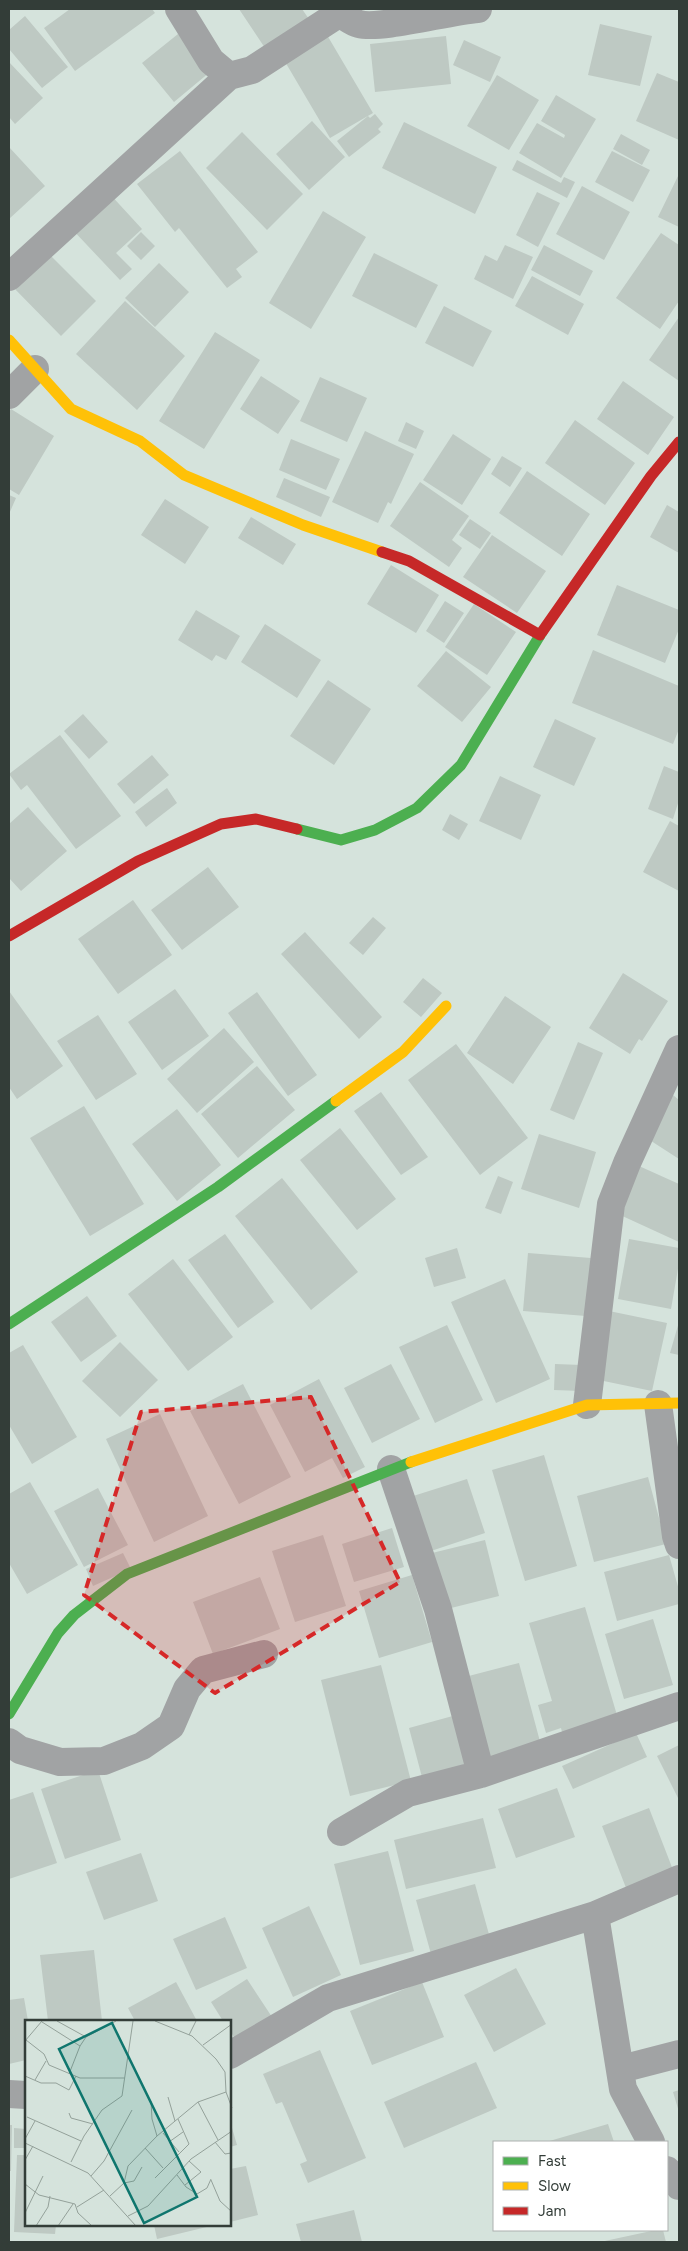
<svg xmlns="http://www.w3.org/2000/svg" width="688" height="2251" font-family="Figtree,sans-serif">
  <rect width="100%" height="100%" fill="#d5e3dc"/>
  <path fill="#bec9c3" d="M70 9H152L155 13 75 71 44 28Z
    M239 9H302L311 22 267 51Z
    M25 16 68 67 42 88 9 49V30Z
    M600 24 652 36 640 86 588 75Z
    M178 34 210 72 174 102 142 63Z
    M327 35 373 113 330 138 284 60Z
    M446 36 451 84 375 92 370 44Z
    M464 40 501 57 490 82 453 65Z
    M9 62 43 98 15 124 9 117Z
    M657 73 679 82V140L636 121Z
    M497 75 539 100 509 150 467 126Z
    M556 95 596 119 561 178 519 153 537 123 564 138 565 135 541 121Z
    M375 114 383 124 378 129 381 132 349 157 337 141 368 116 370 118Z
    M312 121 345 157 309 190 276 154Z
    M404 122 497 167 475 214 382 168Z
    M242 132 303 194 267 230 206 168Z
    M621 134 650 150 642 165 613 149Z
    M9 147 45 186 9 219Z
    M180 151 258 252 236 269 242 277 227 288 179 228 175 232 137 184Z
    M612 151 650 170 633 202 595 182Z
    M517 160 561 183 564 177 575 182 567 198 512 170Z
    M679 174V227L658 217Z
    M582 186 630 212 604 260 556 234Z
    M108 192 142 229 116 253 132 269 120 280 70 227Z
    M537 192 560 203 538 247 516 235Z
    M323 211 366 237 311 329 269 303Z
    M141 232 155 246 141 260 127 246Z
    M661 233 679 245V301L660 329 616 298Z
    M505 245 533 257 513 299 474 279 485 255 497 261Z
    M544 245 593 271 580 296 531 270Z
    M45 250 96 301 61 336 10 284Z
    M374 253 438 285 416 328 352 296Z
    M159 263 189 292 155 327 125 298Z
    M532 276 584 304 568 335 515 306Z
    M125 301 185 356 137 410 76 354Z
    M444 306 492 331 473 367 425 343Z
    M679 317V381L649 360Z
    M215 332 260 360 204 449 159 421Z
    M261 376 300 401 278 434 240 409Z
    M320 377 367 398 347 442 300 421Z
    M623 381 674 417 648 455 597 419Z
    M11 409 54 436 19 495 9 489V412Z
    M575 420 635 463 605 505 545 463Z
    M406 422 424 431 416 449 398 441Z
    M365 431 414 454 391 504 388 502 378 523 332 502Z
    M453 434 491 459 462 505 423 480Z
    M291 439 340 459 326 490 279 470Z
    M502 456 522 468 510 487 491 474Z
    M527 471 590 514 562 556 499 513Z
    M284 478 330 497 321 517 276 497Z
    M420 482 469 516 452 540 462 548 449 567 390 526Z
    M9 495 16 498 9 514Z
    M165 499 209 527 185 564 141 535Z
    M667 505 679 512V553L650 537Z
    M251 517 296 544 283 565 238 538Z
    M470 519 491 533 480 549 459 535Z
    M492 535 546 571 517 613 463 577Z
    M391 565 439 595 416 633 367 604Z
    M617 585 679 610V629L665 663 597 635Z
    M445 601 464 613 444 643 426 631Z
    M474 604 516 632 487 675 445 647Z
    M196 610 240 636 226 660 216 655 212 661 178 640Z
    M265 624 321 660 297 698 241 662Z
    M593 650 679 686V729L673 744 572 703Z
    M446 651 491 687 462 722 417 686Z
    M328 680 371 709 334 765 290 736Z
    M83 714 108 742 89 759 64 731Z
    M555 719 596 738 574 786 533 767Z
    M60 735 121 816 76 849 27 785 21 790 9 774Z
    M152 755 169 775 134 804 117 784Z
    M664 766 679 772V800L673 819 648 809Z
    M500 776 541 795 521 840 479 821Z
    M167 788 177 803 146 827 135 812Z
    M28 807 67 851 21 891 9 878V824Z
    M450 814 468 824 459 840 442 830Z
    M670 821 679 826V891L643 872Z
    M208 867 239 907 182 950 151 910Z
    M133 900 172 955 118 994 78 939Z
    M373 917 386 928 363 955 349 943Z
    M305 932 382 1017 359 1039 281 954Z
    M623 973 668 1001 642 1041 639 1039 630 1054 589 1028Z
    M423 978 442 993 421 1017 403 1002Z
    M175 989 209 1036 162 1070 128 1022Z
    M9 991 63 1066 17 1099 9 1087Z
    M257 992 317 1075 288 1096 228 1013Z
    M505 996 551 1027 513 1084 467 1053Z
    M98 1015 137 1074 96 1100 57 1041Z
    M224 1028 254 1062 197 1113 167 1079Z
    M578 1042 603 1053 574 1120 550 1110Z
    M456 1044 528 1138 480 1175 408 1080Z
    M257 1066 295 1110 238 1158 201 1114Z
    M381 1092 428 1157 401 1175 354 1111Z
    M673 1095 679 1100V1159L645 1137Z
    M84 1106 144 1204 90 1236 30 1138Z
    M177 1109 221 1165 177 1201 132 1144Z
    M340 1128 396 1199 357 1230 300 1160Z
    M539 1134 596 1152 579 1208 521 1189Z
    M639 1166 679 1184V1242L618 1214Z
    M498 1176 513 1182 501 1214 485 1208Z
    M282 1178 358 1272 311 1310 235 1216Z
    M225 1234 274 1302 238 1328 188 1260Z
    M629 1239 679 1248V1263L671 1309 618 1299Z
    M457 1248 466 1278 434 1287 425 1258Z
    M528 1253 591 1258 586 1316 523 1311Z
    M173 1259 233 1337 188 1371 128 1294Z
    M505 1279 550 1379 496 1403 451 1302Z
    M87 1296 117 1336 81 1362 51 1322Z
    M609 1311 667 1323 652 1391 594 1379Z
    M679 1322V1355L670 1353Z
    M447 1325 483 1400 435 1423 399 1347Z
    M120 1342 158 1380 120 1417 82 1381Z
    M23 1345 77 1437 32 1464 9 1425V1353Z
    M391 1364 420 1419 372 1443 344 1388Z
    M555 1364 582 1365 581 1391 554 1390Z
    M319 1379 365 1467 343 1478 332 1458 305 1472 270 1405Z
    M243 1384 291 1477 239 1504 190 1411Z
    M160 1414 208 1516 154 1542 106 1439Z
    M544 1455 577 1566 525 1581 492 1470Z
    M648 1477 666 1544 594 1562 577 1496Z
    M467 1479 485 1533 428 1552 410 1497Z
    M30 1482 78 1565 27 1594 9 1563V1494Z
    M98 1488 128 1545 84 1567 54 1511Z
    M392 1528 404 1567 354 1582 342 1544Z
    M323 1535 346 1606 295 1622 272 1551Z
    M485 1540 499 1596 443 1610 428 1554Z
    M123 1553 131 1569 93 1586 86 1569Z
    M669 1555 679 1590V1604L617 1621 604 1572Z
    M412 1575 432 1642 379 1658 359 1591Z
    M260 1577 280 1629 213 1654 193 1602Z
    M585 1607 619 1722 562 1732 561 1728 546 1733 538 1705 552 1701 529 1623Z
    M653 1619 673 1685 624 1699 605 1634Z
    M519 1663 542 1749 484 1764 461 1678Z
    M381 1665 411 1781 350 1796 321 1680Z
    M460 1714 474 1767 423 1781 409 1728Z
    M636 1733 647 1757 573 1789 562 1766Z
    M679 1745V1800L657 1756Z
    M98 1770 121 1840 65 1859 41 1789Z
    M557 1788 575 1837 516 1858 498 1809Z
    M33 1792 57 1863 9 1879V1800Z
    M649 1808 675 1875 628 1893 602 1826Z
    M483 1818 496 1868 406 1889 394 1840Z
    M388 1851 414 1951 360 1965 334 1864Z
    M141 1853 158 1901 104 1920 86 1872Z
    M475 1884 490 1938 431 1954 416 1900Z
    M309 1906 341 1975 293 1997 262 1928Z
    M225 1917 247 1968 196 1990 173 1939Z
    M94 1950 102 2021H48L40 1955Z
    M516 1968 546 2024 494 2052 464 1995Z
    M247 1979 272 2017 236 2040 230 2031V2021H223L211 2002Z
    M176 1982 197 2021H135L128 2008Z
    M422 1982 444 2037 372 2065 350 2011Z
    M24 1998 28 2021H26V2060L9 2064V2000Z
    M320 2050 366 2158 308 2183 300 2164 307 2161 282 2102 276 2104 263 2074Z
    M476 2062 497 2108 404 2148 384 2102Z
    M679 2090V2112L673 2092Z
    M230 2121 237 2145 230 2147Z
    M608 2124 614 2142H546Z
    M9 2125H12L11 2171H9Z
    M14 2128 26 2129V2148H14Z
    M17 2155H26V2225H56L55 2234 14 2232Z
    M246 2166 258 2215 230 2222V2169Z
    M354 2210 362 2242H301L296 2224Z
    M154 2225H215L157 2239Z
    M656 2230H663L666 2242H600Z"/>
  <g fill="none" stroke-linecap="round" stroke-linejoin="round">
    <path stroke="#a1a3a4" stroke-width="28" d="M179 9 211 61 229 76 252 70 340 13
      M337 9C341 15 352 22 359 24 381 30 449 11 478 9
      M9 277 229 76
      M9 395 35 369
      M658 1404 676 1536 679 1545
      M587 1405 611 1204 627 1163 679 1049
      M391 1469 438 1609 481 1774
      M9 1742 20 1750 60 1762 104 1761 142 1746 171 1726 187 1689 203 1670 264 1654
      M341 1832 408 1793 481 1774 679 1706
      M595 1915 623 2089 651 2142
      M230 2055 328 1998 595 1915 679 1879
      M621 2069 679 2054
      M9 2094 26 2095
      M667 2170 679 2186"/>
    <path stroke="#4caf50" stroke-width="11" d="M297 829 341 840 375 830 417 808 461 765 542 632
      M9 1324 218 1187 336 1101
      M9 1714 58 1633 74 1615 127 1574 411 1462"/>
    <path stroke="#ffc107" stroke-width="11" d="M9 340 71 409 140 441 184 475 303 525 382 552
      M336 1101 403 1052 446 1006
      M411 1462 587 1405 679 1403"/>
    <path stroke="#c62828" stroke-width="11" d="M382 552 409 561 540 635
      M542 632 651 476 679 442
      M9 936 138 861 221 824 256 819 297 829"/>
  </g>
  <path fill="#d62828" fill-opacity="0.2" stroke="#d62828" stroke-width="4" stroke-dasharray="10 6" stroke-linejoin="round" d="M311 1397 400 1582 215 1693 84 1595 141 1412Z"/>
  <g transform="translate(25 2020)">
    <rect width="206" height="206" fill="#d5e3dc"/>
    <path fill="none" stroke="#94a19a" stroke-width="1" d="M32 1 61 17M130 1 167 16 191 39 200 52 201 72 207 88M17 2 55 26 61 17 91 1M164 15 171 1M1 20 19 34 24 45 55 58H100M0 21 17 1M178 25 207 4M44 54 55 26M0 56 16 63H31L44 70 51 56M10 60 21 41M143 77 150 101M126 81 127 99 132 116M173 82 193 120M44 93 46 98 68 104M2 97 56 121M138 113 154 132M0 119 10 101M144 122 158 112M190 122 200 134 206 133M0 123 63 153 111 206M120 128 138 148M0 140 8 126M46 142 59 116 77 90 97 76 108 1M152 155 161 167 172 174 182 168 186 159M66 156 79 141 107 90M130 158 164 124 153 99M186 160 195 181 207 192M99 163 109 161 117 147M0 164 14 175 50 184 53 193 67 206M160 165 176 152 164 141M85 176 99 163 103 146 132 116 173 82 201 72M52 187 79 170M0 193 18 156M103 196 123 186 166 139 207 111M11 206 23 187 25 176M33 206 48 184"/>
    <path fill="#0f766e" fill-opacity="0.15" stroke="#0f766e" stroke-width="2.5" d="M87 3 172 177 119 203 34 29Z"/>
    <rect width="206" height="206" fill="none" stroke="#333d38" stroke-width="2.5"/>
  </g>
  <rect width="688" height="2251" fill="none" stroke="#333d38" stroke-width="20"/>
  <rect x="493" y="2141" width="175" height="90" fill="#ffffff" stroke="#adb1af"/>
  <rect x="503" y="2157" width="25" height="8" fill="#4caf50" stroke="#adb1af"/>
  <text x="538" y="2166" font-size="15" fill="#333d38">Fast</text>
  <rect x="503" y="2182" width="25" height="8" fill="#ffc107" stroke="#adb1af"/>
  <text x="538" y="2191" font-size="15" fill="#333d38">Slow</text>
  <rect x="503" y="2207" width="25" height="8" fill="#c62828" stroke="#adb1af"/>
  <text x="538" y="2216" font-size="15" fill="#333d38">Jam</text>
</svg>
